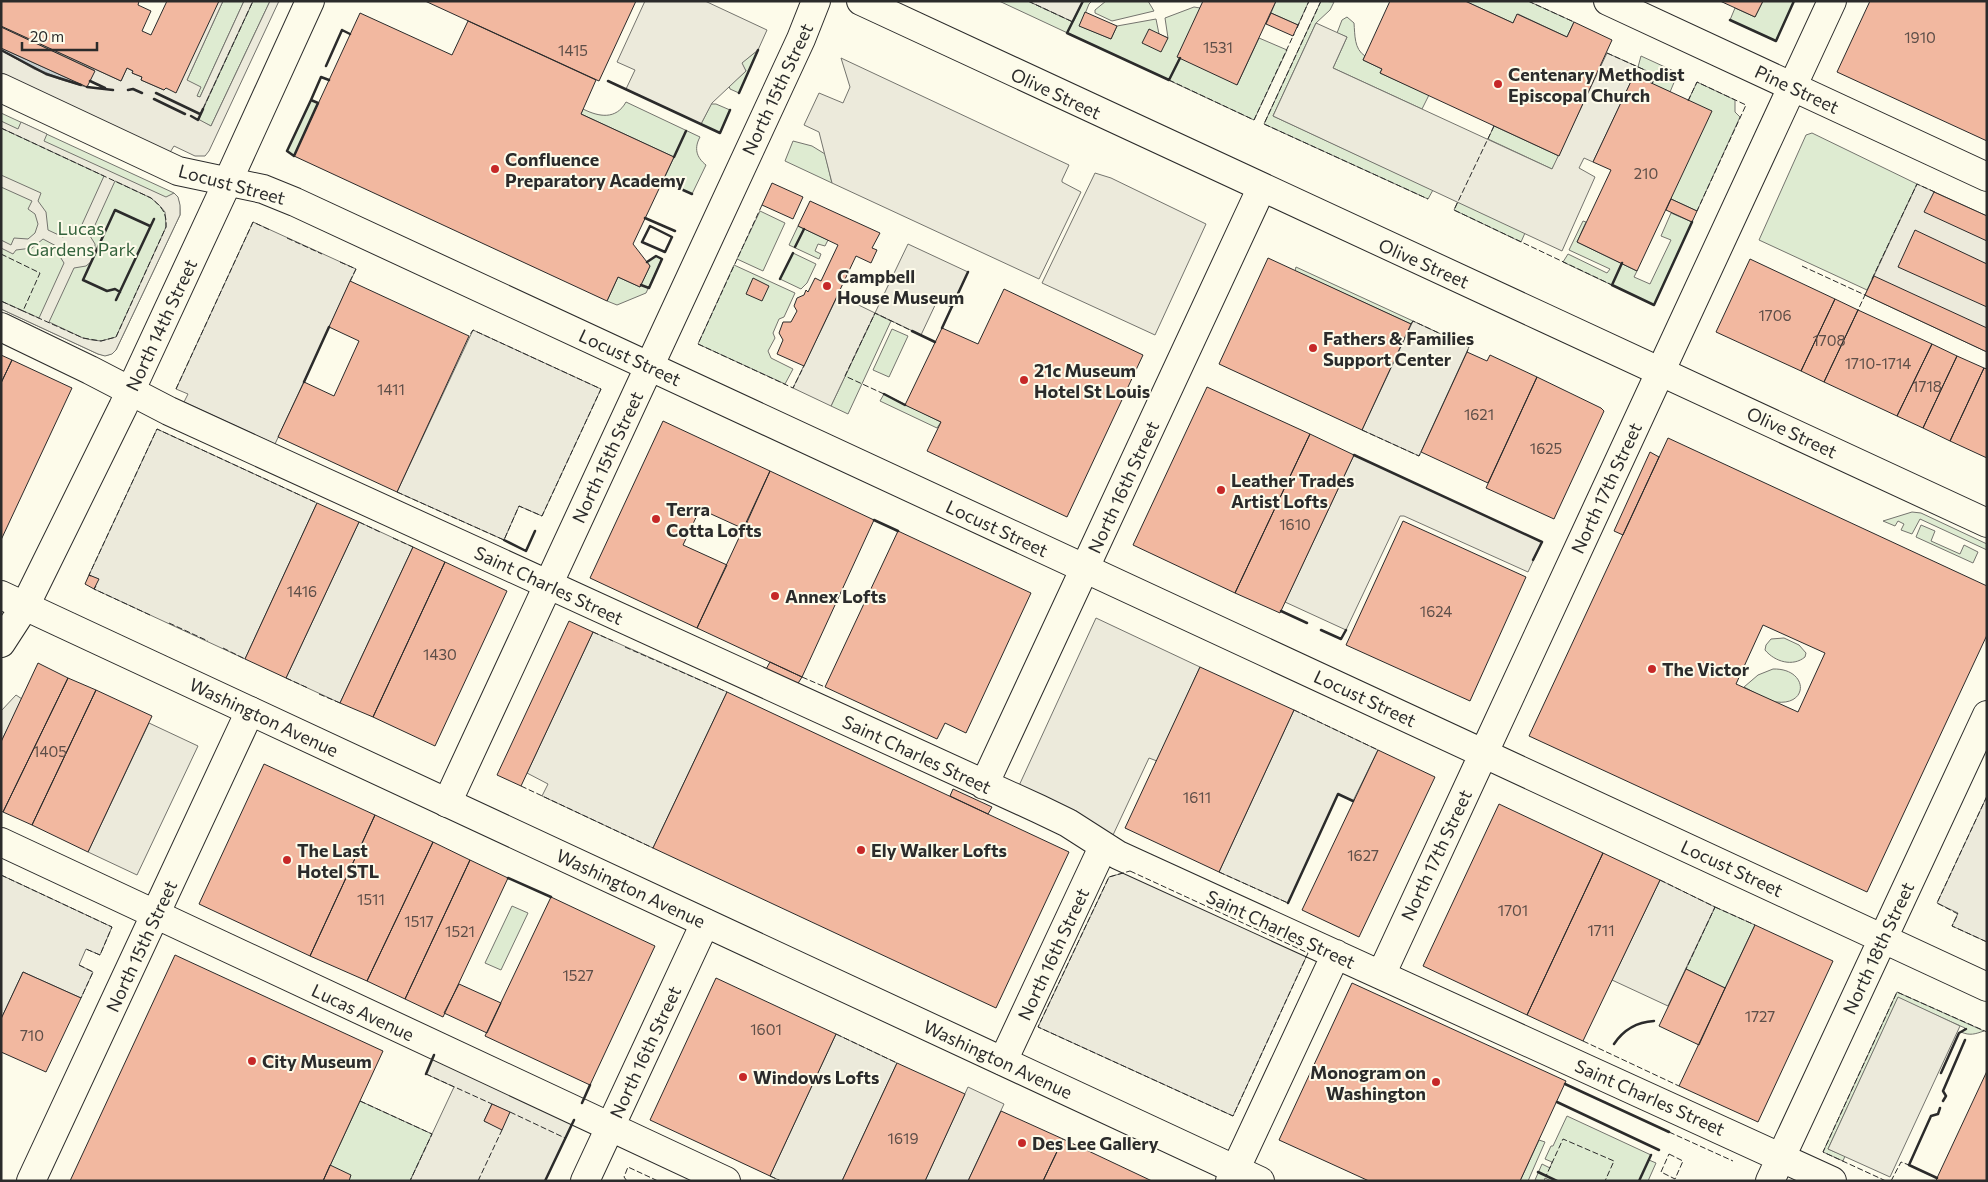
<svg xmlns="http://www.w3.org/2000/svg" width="1988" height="1182" font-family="Commissioner,sans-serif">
  <rect width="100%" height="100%" fill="#fdfbea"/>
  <path fill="#deebd1" stroke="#74746e" d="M223 1H244L200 97 197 96 187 80Z
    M253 1H270L211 126 198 120Z
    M999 1H1028L1073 22 1083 1H1092L1089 4 1080 26 1111 39 1117 26 1156 19 1159 34 1168 38 1165 18 1194 7 1200 8 1237 85 1259 38 1287 50 1254 120Z
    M1106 1H1148L1154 11 1112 21 1095 13V10Z
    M1276 1H1309L1298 25 1271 13Z
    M1321 1 1334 2 1330 10 1316 23 1273 116 1433 190 1428 199 1264 124Z
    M1465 1H1528L1574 22 1567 37 1518 14 1513 23Z
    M1763 1H1794L1776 41 1730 20 1735 8 1755 17Z
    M1347 17 1354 23C1355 35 1354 49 1365 56L1363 60 1382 69 1380 73 1429 95 1422 109 1333 68 1347 37 1337 33 1342 20Z
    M758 50 739 93 730 89 729 86 746 71 741 63Z
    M1641 56 1678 73 1670 92 1652 84 1656 75 1638 67Z
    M1697 82 1735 100V112L1740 117 1697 211 1671 199 1688 101Z
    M311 100 318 103 294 156 287 151Z
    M626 102 700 137C694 148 696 157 706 165L692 194 663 181 674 157 581 114 583 109C599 117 616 120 626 102Z
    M711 104H716L730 110 720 133 701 124Z
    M1 113 174 193C180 200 180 206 180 215L116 350C110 356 106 356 98 354L1 309Z
    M1494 126 1559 156 1552 169 1488 139Z
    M1812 133 1917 184 1867 290 1759 240 1806 135Z
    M793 141 812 146 825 154 832 183 785 161Z
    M1458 201 1525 233 1521 242 1454 210Z
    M760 211 785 223 763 271 737 259Z
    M1671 213 1692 222 1654 305 1563 262 1568 254 1607 273 1610 269 1569 250 1583 221 1586 222 1577 242 1637 271 1634 277 1650 284 1671 240 1661 236Z
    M798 226 828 240 825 246 818 244 815 251 821 254 819 259 789 245Z
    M793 253 816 264 807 283 801 289 780 279Z
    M656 256 662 259 646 293 617 305 607 301 618 277 640 287 650 266 647 262Z
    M734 265 795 293 784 317 779 319 773 333 775 338 768 351 771 358 793 369 785 384 698 344Z
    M1296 267 1413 321 1411 324 1295 271Z
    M875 313 891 321 848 414 831 406Z
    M892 329 908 336 889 377 873 370Z
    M884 394 941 422 937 428 880 401Z
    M1912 512 1921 513 1987 544V550L1920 519 1912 534 1901 530 1904 524 1898 521 1895 526 1883 521Z
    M1921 525 1935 531 1931 541 1960 554 1964 545 1978 552 1973 563 1916 537Z
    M1784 638 1799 645 1806 653 1805 657C1793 667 1775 662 1765 650L1766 645 1771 639Z
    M1773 669C1808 668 1810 706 1776 702 1766 700 1754 692 1744 687L1758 675Z
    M512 906 528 913 501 970 485 963Z
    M1715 907 1755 925 1725 988 1686 969Z
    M1897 992 1984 1031C1975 1034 1970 1036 1961 1032L1965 1028 1898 998 1828 1149 1845 1156 1843 1161 1823 1152Z
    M360 1101 432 1134 410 1181H323Z
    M1567 1116 1651 1155 1649 1160 1656 1163 1648 1181H1551L1545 1178 1544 1181 1535 1180 1542 1164 1550 1168 1552 1162 1545 1159 1551 1146H1553Z
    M1539 1140 1545 1142 1528 1181H1520Z"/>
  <path fill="#eceadb" stroke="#74746e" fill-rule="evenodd" d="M219 1H223L187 80 201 87 197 96 200 97 244 1H253L198 119 211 126 270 1H279L209 151 205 156H195L174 146 169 154 1 76V50L34 69 59 79 86 87 107 89 90 81 94 70 1 27V26L121 81 127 68 133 71 132 73 142 77 141 80 164 90Z
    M645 1H705L767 30 758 50 742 63 746 71 712 103 701 124 626 89 635 70 617 62Z
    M1028 1H1083L1073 22Z
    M1316 23 1347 37 1333 68 1552 169 1607 53 1638 67 1593 162 1584 158 1579 168 1595 177 1562 251 1273 116Z
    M841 58 1069 165 1062 180V182L1081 192 1039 279 832 183 819 132 804 125 819 93 843 103 850 87Z
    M1 121 18 129 21 122 47 134 44 141 166 197 174 193 178 197 180 205V215L116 350 112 354 105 356 98 354 1 309V301L39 318 64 263 59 255 58 247 43 239 32 248 16 250 13 254 1 248V240L11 245 14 238 28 239 35 233 38 224 35 214 28 209 32 201 1 187V175L41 193 38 201 46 212 48 230 63 237 68 233 79 231 104 176 1 128ZM115 181 151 198 160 206 165 212 166 227 116 337 101 341 92 340 83 338 49 322 74 268 86 266 92 261 95 255V244L90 236Z
    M1095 173 1111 178 1206 224 1155 335 1042 283Z
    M1917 184 1987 216V352L1865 295Z
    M253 222 356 269 275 444 184 402 188 394 176 389Z
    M908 244 968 272 951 307 937 301 921 335 875 313 831 406 793 388 838 295 875 313Z
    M1413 321 1469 347 1419 456 1362 430Z
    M473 330 601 389 542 516 519 506 504 540 397 492Z
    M157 429 317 503 245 659 94 589 98 579 89 575Z
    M1354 455 1542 542 1528 572 1404 516H1400L1346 630 1285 602Z
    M359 522 413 547 340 703 286 678Z
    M1096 618 1200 667 1157 761 1149 758 1113 835 1017 790Z
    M593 632 727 692 653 848 542 796 548 784 527 773Z
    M16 695 22 699 1 742V711Z
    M1294 710 1378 750 1353 801 1338 794 1288 903 1219 872Z
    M149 723 198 746 137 875 88 852Z
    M1987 796V942L1952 926 1958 913 1937 903Z
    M1130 871 1308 953 1233 1116 1038 1027 1109 877Z
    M1 875 112 927 100 955 86 949 79 965 93 972 81 998 23 972 1 1019Z
    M1660 880 1715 907 1668 1006 1612 980Z
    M1898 997 1960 1026 1890 1177 1828 1149Z
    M836 1034 897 1063 842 1181H781L770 1176Z
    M434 1055 574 1120 545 1181H410L454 1087 426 1074ZM492 1104 509 1112 502 1129 484 1121Z
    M968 1087 1004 1104 968 1181H925Z"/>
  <path fill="#c7d0d0" stroke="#74746e" d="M1 48 83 85C53 77 28 66 1 50Z"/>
  <path fill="#f2b8a0" stroke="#2b2b2b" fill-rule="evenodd" d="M1 1H139L138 5 151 11 142 31 151 35 167 1H219L176 93 166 88 164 90 141 80 142 77 132 73 133 71 127 68 121 81 1 26Z
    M425 1H636L599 81Z
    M1203 1H1276L1237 85 1177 57Z
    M1390 1H1465L1513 23 1517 14 1567 37 1574 22 1612 40 1559 156 1380 73 1382 69 1363 60Z
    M1720 1H1763L1755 17Z
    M1870 1H1987V141L1837 72Z
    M1085 12 1117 26 1111 39 1079 26Z
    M360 13 452 55 468 21 596 80 581 114 674 157 633 244 650 266 640 287 618 277 607 301 294 156Z
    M1271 13 1298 25 1293 36 1266 24Z
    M1 27 95 71 87 87 1 48Z
    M1149 29 1168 38 1161 52 1142 43Z
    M1634 75 1712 111 1637 271 1577 242 1611 170 1593 162Z
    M772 183 803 197 793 219 762 205Z
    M1934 192 1987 216V241L1924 212Z
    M1671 199 1697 211 1692 222 1666 210Z
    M810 201 880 233 872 248 877 250 871 263 856 256 804 366 777 354 783 340 779 333 783 322H791L797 311 794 306 797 298 804 295 806 290 808 292 815 278 821 281 838 245 798 226Z
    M1915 230 1987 264V307L1898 267Z
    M1268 258 1411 324 1362 430 1219 364Z
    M1750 259 1835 299 1801 371 1716 332Z
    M1874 276 1987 328V352L1865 295Z
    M753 278 769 286 762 301 746 294Z
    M350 281 469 336 397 492 278 437 304 382 334 396 359 341 329 327Z
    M1004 289 1143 355 1067 517 927 451 941 422 905 405 942 328 978 344Z
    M1835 299 1858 310 1824 382 1801 371Z
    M1858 310 1932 344 1897 416 1824 382Z
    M1932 344 1957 356 1923 428 1897 416Z
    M1467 352 1487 361 1490 355 1537 377 1488 483 1421 452Z
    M1 355 12 360 1 383Z
    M1957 356 1984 368 1950 441 1923 428Z
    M12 360 72 388 1 540V383Z
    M1984 368 1987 369V458L1950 441Z
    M1537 377 1601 408 1604 411 1554 519 1486 488Z
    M1207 387 1310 434 1235 593 1133 545Z
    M663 421 770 471 744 529 700 509 683 545 727 565 697 628 590 578Z
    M1310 434 1354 455 1280 613 1235 593Z
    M1668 438 1987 586V635L1867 892 1529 736ZM1763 625 1825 653 1798 712 1736 684Z
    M1650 452 1659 457 1623 535 1614 531Z
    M770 471 874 520 802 677 697 628Z
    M317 503 359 522 286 678 245 659Z
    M1403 521 1526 577 1470 701 1346 645Z
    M898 531 1031 593 966 733 945 723 937 739 825 687Z
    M413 547 445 562 373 717 340 703Z
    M445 562 507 591 435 746 373 717Z
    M89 575 99 579 94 589 85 584Z
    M569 621 593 632 521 786 497 775Z
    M770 662 802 677 797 685 765 671Z
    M38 663 68 678 3 812 1 811V742Z
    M1200 667 1294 710 1219 872 1125 828Z
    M68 678 96 690 32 825 3 812Z
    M96 690 152 716 88 852 32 825Z
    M727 692 1069 852 996 1008 653 848Z
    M1378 750 1435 777 1359 937 1302 910Z
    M264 764 375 815 310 956 199 904Z
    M953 789 992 807 988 814 950 796Z
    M1499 804 1603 853 1527 1015 1423 966Z
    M375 815 433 842 367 981 310 956Z
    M433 842 470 860 405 999 367 981Z
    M1603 853 1660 880 1583 1041 1527 1015Z
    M470 860 508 878 443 1017 405 999Z
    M551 897 655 946 590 1085 485 1036Z
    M1755 925 1833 961 1758 1122 1679 1086Z
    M175 955 383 1051 323 1181H70Z
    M1686 969 1725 988 1699 1045 1659 1026Z
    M23 972 81 998 46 1072 1 1052V1019Z
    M716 978 836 1034 770 1176 650 1120Z
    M1352 983 1566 1081 1520 1181H1369L1279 1140Z
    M459 984 501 1003 487 1033 444 1013Z
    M897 1063 965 1094 925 1181H842Z
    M1987 1071V1181H1936L1937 1178Z
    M492 1104 510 1112 502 1130 484 1121Z
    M1001 1111 1063 1139 1043 1181H968Z
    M1063 1139 1152 1181H1043Z
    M330 1165 351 1175 349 1181H323Z"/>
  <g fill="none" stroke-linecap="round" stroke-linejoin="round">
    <g stroke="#2b2b2b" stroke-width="30">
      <path id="minor" d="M1608 1 1987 177
        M1 88 178 171 263 189 295 202 1987 987
        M1 327 90 370 169 411 1039 809 1068 823 1118 855 1832 1181
        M984 785 1261 189
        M447 803 801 39 816 1
        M1 842 726 1181
        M1381 975 1832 1
        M1003 1061 1103 847
        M31 1181 250 711
        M585 1181 705 923
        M1230 1181 1336 954
        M1770 1181 1987 715"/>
    </g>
    <g stroke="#2b2b2b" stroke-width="30">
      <path id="major" d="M861 1C1236 177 1612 348 1987 523
        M1 595 1260 1181
        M1 643 25 606 123 407 228 181 310 1"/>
    </g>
    <use href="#minor" stroke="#fdfbea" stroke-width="28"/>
    <use href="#major" stroke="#fdfbea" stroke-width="28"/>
    <path stroke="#2b2b2b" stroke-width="1" stroke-dasharray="6 2.5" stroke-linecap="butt" d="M1028 1 1073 22
      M1321 1 1264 124 1428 199
      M1528 1 1574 22
      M1297 28 1309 1
      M1607 53 1656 75 1652 84
      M1169 80 1254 120 1294 34
      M1688 101 1697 82 1746 105 1697 211
      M203 109 253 1
      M1494 126 1454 210 1612 285
      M1 128 151 198C162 207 167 213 166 227L116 337 101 341 83 338 23 311
      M762 205 698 344 793 388 804 366
      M287 238 322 254
      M1 254 40 273 23 311 1 301
      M340 262 356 269 350 281
      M1802 266 1865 295 1858 310
      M1872 279 1917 184 1937 193
      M1411 324 1413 321 1469 347 1467 352
      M176 389 253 222 270 230
      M884 394 845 376 875 313 912 331
      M1362 430 1419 456 1421 452
      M397 492 504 540 519 506 542 516 601 389 473 330 469 336
      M359 522 380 532
      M393 538 413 547
      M91 576 89 575 157 429 317 503
      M96 586 94 589 150 615
      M169 623 208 641
      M593 632 613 641
      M625 647 727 692
      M223 648 245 659
      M802 677 825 687
      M286 678 308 688
      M319 694 340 703
      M1294 710 1378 750
      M521 786 653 848
      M1987 796 1937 903 1958 914 1952 926 1987 942
      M1130 871 1308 953 1233 1116 1038 1027 1109 877Z
      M1219 872 1288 903
      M1 875 112 927 100 955 86 949
      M1660 880 1715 907 1686 969
      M1715 907 1755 925
      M79 965 93 972 81 998
      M836 1034 897 1063
      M1583 1041 1679 1086
      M426 1074 492 1104
      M360 1101 432 1134 410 1181
      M510 1112 565 1138
      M1669 1132 1733 1161
      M1669 1154 1683 1161 1675 1179 1661 1172Z
      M770 1176 781 1181
      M478 1181 502 1130
      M627 1181 624 1177 628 1167 658 1181
      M1557 1181 1546 1176 1563 1139 1614 1161 1605 1181
      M1886 1181 1823 1152 1897 992 1987 1032
      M1891 1181 1901 1162 1909 1165"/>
    <path stroke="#2b2b2b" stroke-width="2.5" d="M1083 1 1067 33 1169 80 1180 58
      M1730 20 1776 41 1794 1
      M1 50 46 74 81 85
      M326 66 342 30 350 34
      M90 81 105 88
      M608 81 720 133 730 110
      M87 87 113 90
      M128 90 133 89 142 93
      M156 93 200 114
      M739 93 758 50
      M154 99 185 114
      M311 100 318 103 294 156 287 151Z
      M311 100 321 77 329 80
      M191 116 198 120 203 109
      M674 157 686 131
      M663 181 692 194
      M645 218 675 231
      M650 226 672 237 665 252 642 242Z
      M795 247 804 229
      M1622 263 1612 285 1654 305 1692 222
      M780 279 793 253
      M641 285 649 288 662 259 656 256 647 262
      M120 292 115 289 107 291 83 280 115 210 150 226
      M116 300 154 219
      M942 328 968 272
      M912 331 935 342
      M304 382 329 327
      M884 394 905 405
      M1354 455 1542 542 1533 560
      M874 520 898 531
      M504 540 526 551 535 531
      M1281 611 1307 623
      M1321 630 1341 639 1346 630
      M508 878 551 897
      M1288 903 1338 794 1353 801
      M1614 1044C1624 1029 1637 1022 1654 1021
      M1941 1073 1959 1033 1966 1029
      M426 1074 434 1055
      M1565 1084 1669 1132
      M1943 1101 1946 1096 1943 1091 1965 1040
      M1557 1102 1659 1150
      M582 1103 590 1085
      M1538 1172 1557 1181
      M1937 1178 1909 1165 1931 1116 1938 1114 1940 1108
      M545 1181 574 1120
      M1639 1181 1651 1155"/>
  </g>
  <g fill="#c62828" stroke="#fdfbea" stroke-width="2">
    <circle cx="1498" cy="84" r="5"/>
    <circle cx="495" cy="169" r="5"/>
    <circle cx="827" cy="286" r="5"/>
    <circle cx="1313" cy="348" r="5"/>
    <circle cx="1024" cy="380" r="5"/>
    <circle cx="1221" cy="490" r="5"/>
    <circle cx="656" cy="519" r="5"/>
    <circle cx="775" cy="596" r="5"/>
    <circle cx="1652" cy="669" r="5"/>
    <circle cx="861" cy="850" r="5"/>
    <circle cx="287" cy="860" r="5"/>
    <circle cx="252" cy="1061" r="5"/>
    <circle cx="743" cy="1077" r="5"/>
    <circle cx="1436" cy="1082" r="5"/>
    <circle cx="1022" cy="1143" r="5"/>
  </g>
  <g text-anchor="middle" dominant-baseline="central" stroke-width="4" stroke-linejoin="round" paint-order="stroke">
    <g font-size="15" fill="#5d4e48">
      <text x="1920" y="37">1910</text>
      <text x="1218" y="47">1531</text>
      <text x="573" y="50">1415</text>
      <text x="1646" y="173">210</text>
      <text x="1775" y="315">1706</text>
      <text x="1829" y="340">1708</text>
      <text x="1878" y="363">1710-1714</text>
      <text x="1927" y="386">1718</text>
      <text x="391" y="389">1411</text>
      <text x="1479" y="414">1621</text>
      <text x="1546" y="448">1625</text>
      <text x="1295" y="524">1610</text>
      <text x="302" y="591">1416</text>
      <text x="1436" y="611">1624</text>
      <text x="440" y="654">1430</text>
      <text x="50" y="751">1405</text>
      <text x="1197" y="797">1611</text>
      <text x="1363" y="855">1627</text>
      <text x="371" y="899">1511</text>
      <text x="1513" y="910">1701</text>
      <text x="419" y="921">1517</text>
      <text x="1601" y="930">1711</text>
      <text x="460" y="931">1521</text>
      <text x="578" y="975">1527</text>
      <text x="1760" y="1016">1727</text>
      <text x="766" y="1029">1601</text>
      <text x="32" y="1035">710</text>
      <text x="903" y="1138">1619</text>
    </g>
    <g font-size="18" font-weight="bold" fill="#2b2b2b" stroke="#fdfbea" text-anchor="start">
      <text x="1508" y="74">Centenary Methodist<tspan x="1508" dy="21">Episcopal Church</tspan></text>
      <text x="505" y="159">Confluence<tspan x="505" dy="21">Preparatory Academy</tspan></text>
      <text x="837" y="276">Campbell<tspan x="837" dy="21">House Museum</tspan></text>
      <text x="1323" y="338">Fathers &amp; Families<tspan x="1323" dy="21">Support Center</tspan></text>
      <text x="1034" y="370">21c Museum<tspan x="1034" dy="21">Hotel St Louis</tspan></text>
      <text x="1231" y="480">Leather Trades<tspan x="1231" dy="21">Artist Lofts</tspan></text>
      <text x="666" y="509">Terra<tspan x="666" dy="21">Cotta Lofts</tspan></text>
      <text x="785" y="596">Annex Lofts</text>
      <text x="1662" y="669">The Victor</text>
      <text x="297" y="850">The Last<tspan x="297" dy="21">Hotel STL</tspan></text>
      <text x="871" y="850">Ely Walker Lofts</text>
      <text x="262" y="1061">City Museum</text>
      <text x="1426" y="1072" text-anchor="end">Monogram on<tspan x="1426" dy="21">Washington</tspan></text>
      <text x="753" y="1077">Windows Lofts</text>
      <text x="1032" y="1143">Des Lee Gallery</text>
    </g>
    <g font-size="18" fill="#2b2b2b" stroke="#fdfbea">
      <text transform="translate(777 89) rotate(-65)">North 15th Street</text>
      <text transform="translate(1797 89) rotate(25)">Pine Street</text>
      <text transform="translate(1056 93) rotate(25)">Olive Street</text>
      <text transform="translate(232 184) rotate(15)">Locust Street</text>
      <text transform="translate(1424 263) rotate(24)">Olive Street</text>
      <text transform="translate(161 325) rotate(-65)">North 14th Street</text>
      <text transform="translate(630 357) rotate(25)">Locust Street</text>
      <text transform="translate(1792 432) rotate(25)">Olive Street</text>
      <text transform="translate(607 457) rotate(-65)">North 15th Street</text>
      <text transform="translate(1123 487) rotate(-65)">North 16th Street</text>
      <text transform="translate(1606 488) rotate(-65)">North 17th Street</text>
      <text transform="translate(997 528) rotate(25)">Locust Street</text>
      <text transform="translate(549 585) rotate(25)">Saint Charles Street</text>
      <text transform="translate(1365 698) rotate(25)">Locust Street</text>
      <text transform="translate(264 717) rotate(25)">Washington Avenue</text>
      <text transform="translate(917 754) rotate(25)">Saint Charles Street</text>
      <text transform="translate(1436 855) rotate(-65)">North 17th Street</text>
      <text transform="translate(1732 868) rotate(25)">Locust Street</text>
      <text transform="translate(631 888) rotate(25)">Washington Avenue</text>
      <text transform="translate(1281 929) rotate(25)">Saint Charles Street</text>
      <text transform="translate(141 946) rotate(-65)">North 15th Street</text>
      <text transform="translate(1878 948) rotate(-65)">North 18th Street</text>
      <text transform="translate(1053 954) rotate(-65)">North 16th Street</text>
      <text transform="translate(363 1012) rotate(25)">Lucas Avenue</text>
      <text transform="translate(645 1052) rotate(-65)">North 16th Street</text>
      <text transform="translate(998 1059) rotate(25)">Washington Avenue</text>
      <text transform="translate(1650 1097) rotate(24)">Saint Charles Street</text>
    </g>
    <g font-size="18" fill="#34623c" stroke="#fdfbea">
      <text x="81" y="228">Lucas<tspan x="81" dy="21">Gardens Park</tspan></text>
    </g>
  </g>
  <rect width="1988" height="1182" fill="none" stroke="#2b2b2b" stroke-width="5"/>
  <path d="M22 42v8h75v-8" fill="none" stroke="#2b2b2b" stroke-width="2.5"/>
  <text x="30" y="42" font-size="15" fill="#2b2b2b" stroke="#fdfbea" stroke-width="4" paint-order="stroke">20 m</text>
</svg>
